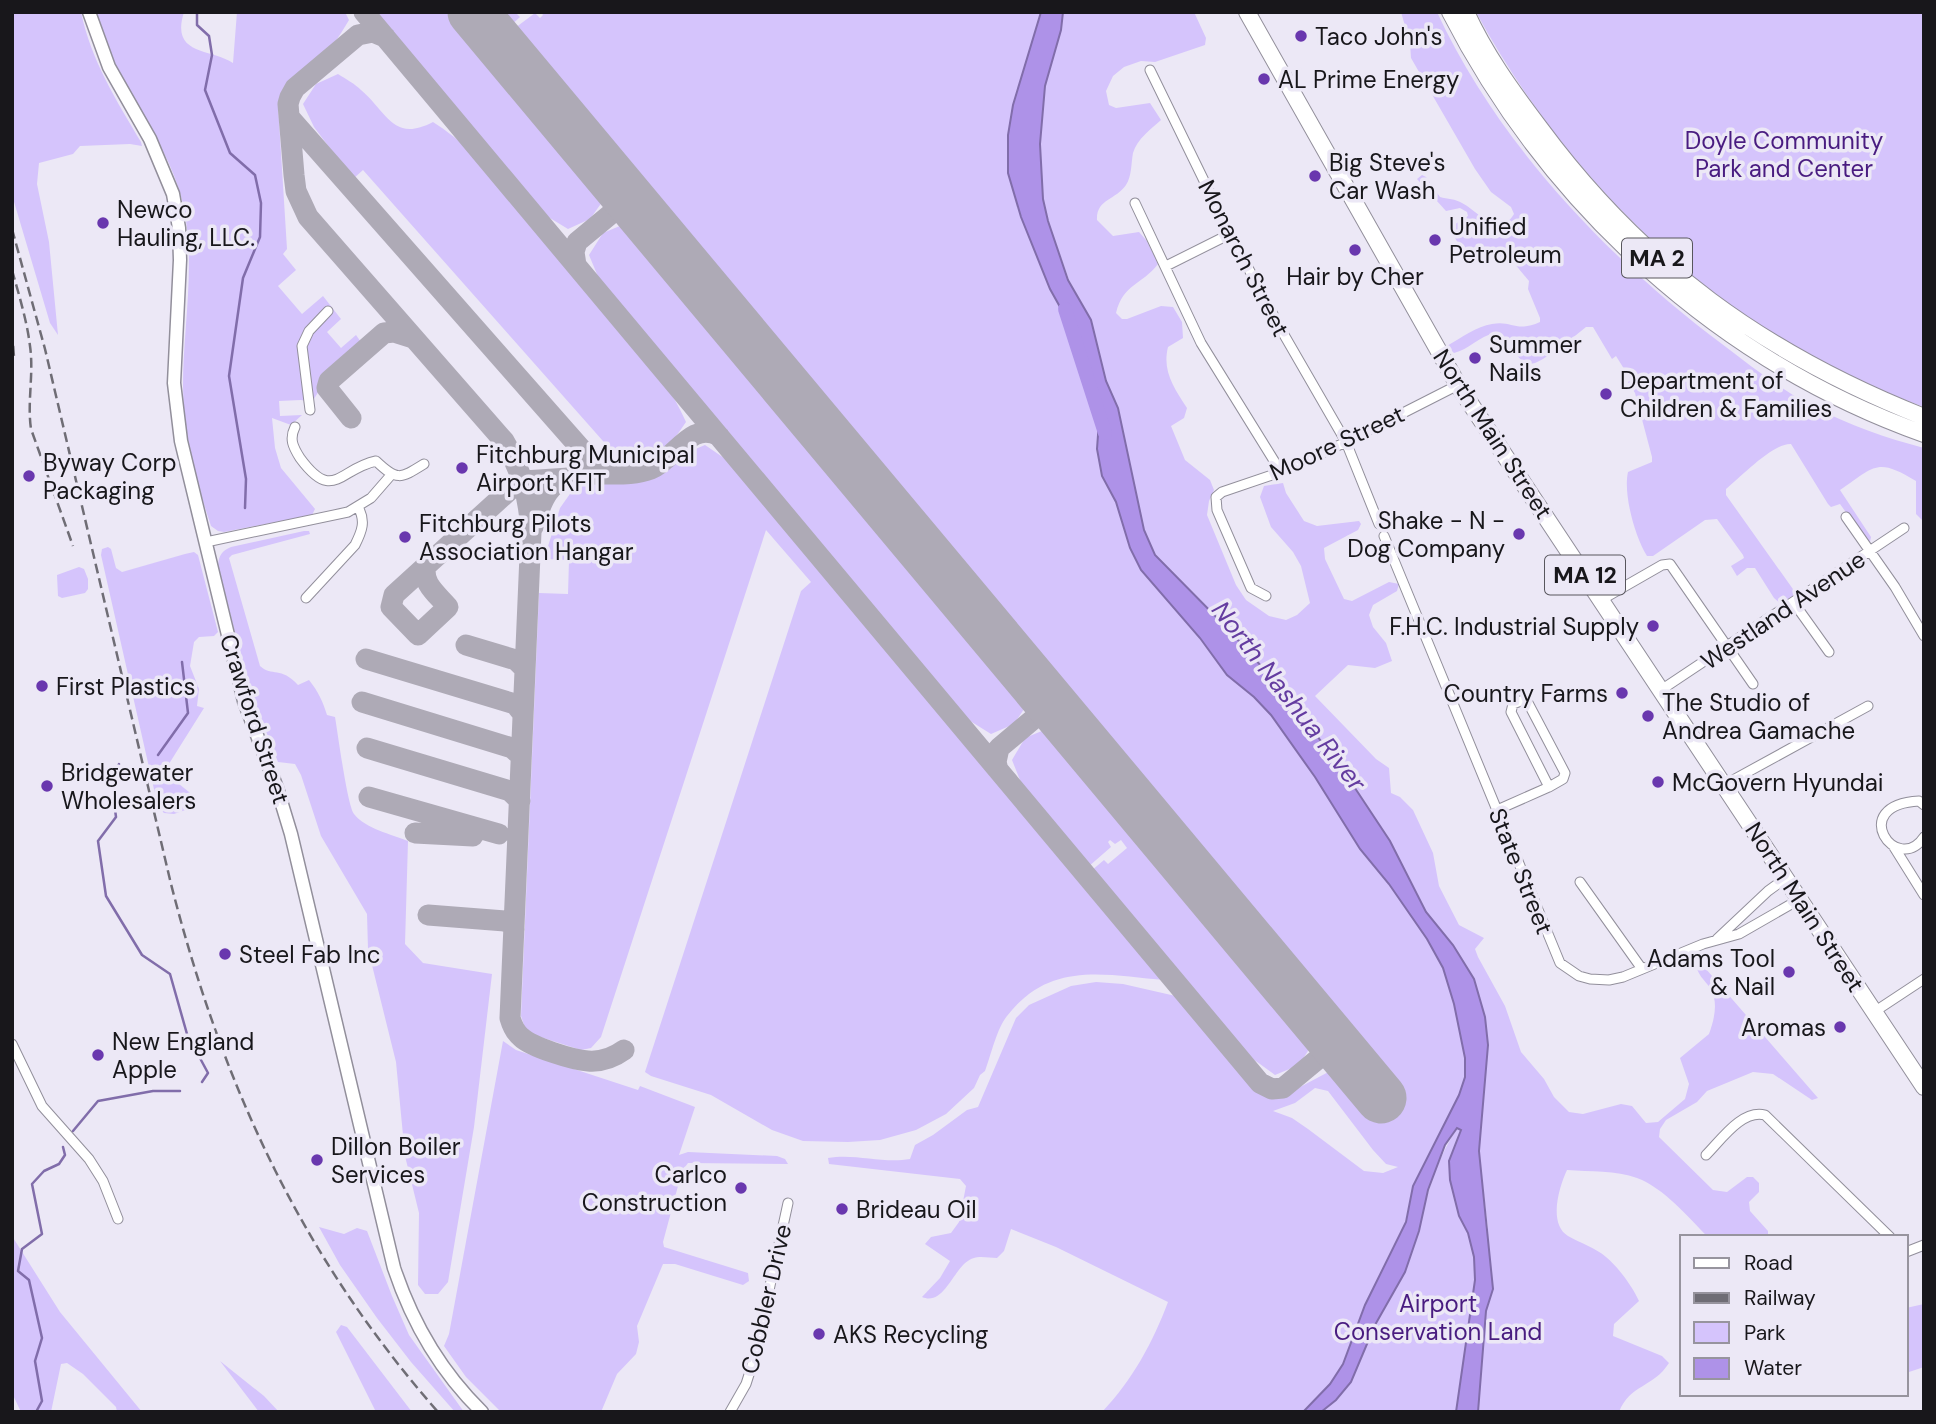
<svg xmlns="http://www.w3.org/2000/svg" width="1936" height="1424" font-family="'DM Sans',sans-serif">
  <rect width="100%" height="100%" fill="#ece8f6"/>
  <path fill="#d5c4fc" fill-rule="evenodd" d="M12 12H81C91 60 116 100 141 142L142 146 130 144 80 146 73 154 39 163 37 184 49 242 58 335 50 323 12 195Z
    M97 12H184C170 56 211 48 233 63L237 12H345L349 20C344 28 339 37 333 44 316 64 285 77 278 105L287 249 283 254 296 270 278 286 302 314 323 296 341 319 327 332 341 348 356 335 363 345 329 375 312 402 301 400 279 401 280 416 302 415 291 425 272 418 275 448 281 468 315 509 312 515 224 532 218 531 211 526C196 481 183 433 183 386 183 325 197 260 182 200 165 132 110 81 97 12Z
    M372 12H450L605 198 590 219 568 229 545 215 505 171Z
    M495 12H519L517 14 520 17 508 28Z
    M541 12H1041L1013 105 1008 135V173L1021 217 1079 341 1090 370 1091 389 1100 407 1097 449 1102 476 1116 502 1130 548 1141 570 1200 638 1227 675 1254 697 1271 715 1315 777 1360 849 1389 884 1427 939 1443 968 1454 1004 1465 1058V1077L1453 1112 1413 1186 1405 1223 1423 1213C1430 1182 1440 1155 1457 1128L1461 1129 1449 1161 1488 1229 1479 1151 1488 1045 1453 945 1426 912 1390 841 1286 694 1230 631 1166 569 1155 555 1144 530 1118 408 1106 381 1091 320 1069 280 1048 221 1043 199 1040 144 1045 86 1061 30 1063 12H1194L1206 38 1205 45 1155 62 1141 61 1124 67 1113 76 1106 91 1109 105 1116 108 1150 103 1161 120C1151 129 1137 139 1133 153 1131 163 1132 176 1126 185 1116 200 1096 199 1097 220L1113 236 1139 232 1147 241 1158 264C1142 285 1123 284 1116 313L1122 319H1127L1161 306 1173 307 1182 322 1183 338 1168 347C1162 371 1174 388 1187 408L1184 418 1171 426 1185 460 1210 480 1214 490 1209 501 1207 515 1236 585 1246 600 1269 616 1286 620 1297 615 1310 603 1301 566 1293 552 1271 527 1260 497 1264 486 1283 483 1286 493 1304 521 1317 526 1359 521 1361 524 1358 530 1324 548 1325 559 1344 599 1352 601 1389 582 1399 584 1397 591 1373 605 1369 615 1373 627 1386 643 1392 661 1375 668 1348 665 1315 696 1376 759 1389 768 1391 793 1400 797 1413 810 1433 853 1439 886 1459 925 1484 938 1475 949 1478 957 1505 1006 1521 1052 1544 1079 1554 1097 1569 1112 1583 1114 1621 1104 1632 1106 1646 1123 1658 1122 1685 1099 1689 1084 1680 1058 1709 1034C1714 1020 1719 1002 1710 988 1704 979 1697 975 1696 963L1706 969 1818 1098 1812 1100 1773 1074 1753 1072 1707 1091 1697 1102 1666 1120 1660 1129 1659 1137 1713 1190 1727 1192 1747 1177H1753L1759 1183V1192L1749 1202 1750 1211 1768 1231V1237H1708C1688 1217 1664 1188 1637 1178 1616 1170 1590 1172 1567 1170 1559 1187 1548 1224 1568 1236 1580 1243 1596 1248 1606 1257 1619 1268 1632 1286 1639 1301L1614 1324 1613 1336 1662 1356 1669 1363C1653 1388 1630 1384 1619 1412H1102C1132 1381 1153 1342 1168 1302L1056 1247 1011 1229 1004 1251 997 1258C990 1258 980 1256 974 1258 954 1263 946 1307 922 1297L940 1278 950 1261 925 1244 931 1237 951 1233 959 1222 966 1186 960 1179 829 1164 828 1158C855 1153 883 1164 910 1159L915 1145 933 1135 967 1110 978 1107 1016 1018 1029 1005 1071 986 1096 982 1123 984 1180 997 1256 1089 1266 1095H1285L1334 1069 1369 1110 1395 1087 511 31 535 13 540 18 543 15ZM1315 1088 1328 1091 1373 1150 1386 1164 1398 1167 1383 1173 1364 1171 1308 1129 1292 1118 1273 1111 1295 1103Z
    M1401 12H1437C1497 142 1608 259 1722 344 1751 366 1781 390 1814 407 1849 425 1886 438 1924 448V522L1916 514V481C1877 457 1875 466 1840 490L1871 537 1870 542 1865 539 1840 504 1831 507 1828 504 1791 444C1773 443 1741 477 1726 489V495L1795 592 1794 595 1781 604 1774 598 1755 568H1747L1737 576 1731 566 1744 558 1743 555 1717 519 1705 520 1653 556H1647C1635 537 1623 494 1628 472L1652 462V457L1635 393 1628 382 1631 380 1616 356 1612 359 1593 327H1586L1565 344 1563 342 1553 349 1554 352C1548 355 1541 361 1535 363 1513 369 1513 331 1493 334 1481 335 1468 350 1454 353L1447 346C1461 338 1477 326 1492 324 1512 320 1516 333 1540 322V318L1528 289 1529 281 1509 257 1464 253 1449 228 1468 216 1467 212 1460 208 1446 211 1417 179 1422 175 1426 177 1440 197C1447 199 1456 199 1462 203 1478 211 1498 240 1514 214L1511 207 1491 192 1475 169 1411 58 1410 43Z
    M1476 12H1924V407C1730 338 1573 191 1476 12Z
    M338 74C346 79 355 84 361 90 387 112 393 143 433 122 486 155 528 217 568 265 609 314 660 363 686 422 668 449 652 467 618 458L363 170 353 179 314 127 303 104 316 84Z
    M627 223 1028 703 1014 724 991 734 967 719 923 671 643 335 599 279 589 255 603 233Z
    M705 445 727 460 831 580 1165 980C1105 975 1050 960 1007 1016 997 1028 991 1055 985 1071L980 1075 974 1088 946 1114 916 1130 880 1140 848 1142 803 1141 772 1130 711 1095 651 1076 645 1072 801 591 811 582 766 530 601 1037 591 1048 581 1050 534 1035 525 1028 521 1016 539 593 568 594 569 560 544 559 560 508 572 491 584 485 655 478 686 453Z
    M304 531H309L310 534 232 555 229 558 260 666C272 677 281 666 298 685L309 680C318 691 323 702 327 715L335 717C338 734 347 804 354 814 366 829 391 834 408 841L405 944 423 963 492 974 474 1127 448 1282 438 1294H425L418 1285 419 1213 405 1156 396 1062 368 949 367 914 321 836 301 775 295 764 278 762 248 685 218 565C219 555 222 551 231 547Z
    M108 547 111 549 116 568 122 572 185 554 194 552 198 555 218 632 214 636 199 637 194 642 190 666 199 689 197 706 204 708 167 767 169 776 194 796 191 808 174 814 164 813 158 807 101 555 102 549Z
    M79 567 84 569 88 579V589L85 593 62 598 58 596 57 575Z
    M1049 728 1313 1043 1299 1065 1275 1075 1253 1059 1210 1012 1091 871 1104 860 1108 864 1127 848 1121 840 1115 844 1110 840 1108 842 1111 847 1088 867 1022 785 1012 760 1025 738Z
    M503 1041 516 1050 638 1090 640 1086 695 1107 679 1155 688 1152 777 1156 785 1159 788 1164 688 1163 682 1171 663 1242 664 1247 748 1273 749 1281 743 1285 675 1264H663L637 1326 639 1342 636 1354 617 1374 601 1412H501L466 1377 444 1346 449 1334Z
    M319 1227 344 1234 357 1228 367 1231 392 1296 409 1335 464 1412H455L411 1362 377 1318 340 1265Z
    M12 1236 60 1312 142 1412H117L116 1407 83 1374 67 1363 61 1364 51 1412H21L12 1393Z
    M1924 1304V1367L1906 1373V1308Z
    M341 1325 347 1327 412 1412H376L336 1332Z
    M220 1361 264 1396 279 1412H259Z"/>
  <path fill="#ae92e8" stroke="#816daa" stroke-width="2" d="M1041 12H1063L1061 30 1045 86 1040 144 1043 199 1048 221 1068 280 1091 320 1106 381 1118 408 1144 530 1155 555 1230 631 1286 694 1349 779 1390 841 1426 912 1453 945 1474 979 1485 1017 1488 1045 1479 1151 1493 1289 1486 1311 1478 1412H1456L1475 1280 1474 1257 1468 1233 1459 1216 1450 1180 1449 1161 1461 1130 1457 1128 1445 1145 1428 1190 1419 1231 1405 1272 1375 1325 1351 1382 1336 1400 1321 1412H1303L1330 1384 1343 1364 1365 1305 1406 1222 1413 1186 1459 1095 1465 1077V1058L1454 1004 1443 968 1427 939 1389 884 1360 849 1315 777 1271 715 1254 697 1227 675 1200 638 1141 570 1130 548 1116 502 1102 476 1097 449 1100 407 1091 389 1090 370 1079 341 1050 289 1021 217 1008 173V135L1013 105Z"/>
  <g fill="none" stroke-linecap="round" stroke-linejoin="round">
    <path stroke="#816daa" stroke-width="2.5" d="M197 12V25L209 36 212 55 205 90 230 153 255 175 261 203 260 237 243 278 229 376 246 479 245 508
      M158 755 188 713 182 662
      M119 764 111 780 116 817 98 841 106 896 142 955 170 974 187 1034 208 1073 202 1082
      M73 1131 98 1101 153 1091H180
      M36 1412 42 1401 35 1361 42 1338 29 1280 18 1271 22 1249 42 1234 32 1184 44 1171 59 1164 65 1155 63 1147"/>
    <path stroke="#ae92e8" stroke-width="14" d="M1065 309 1105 433"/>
    <path stroke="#aeaab6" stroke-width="21" d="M364 12 1260 1083 1272 1089 1283 1088 1336 1044
      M385 37 373 32 358 35 295 88 290 97 288 104 294 175 296 191 308 217 504 441C522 471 529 498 531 532L510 1018C512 1025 515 1032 521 1037 531 1047 573 1060 588 1061 601 1062 613 1058 624 1050
      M289 117 590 459 612 474
      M612 213 620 198 614 181
      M576 265 574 252 577 242 612 213 628 208 641 213
      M351 418 327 388 329 381 384 333 394 332 413 338
      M533 527C539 511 544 490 560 481 587 467 623 480 651 469 675 459 691 420 719 436
      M426 565C421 583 437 594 448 607L418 635 391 607 394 595 514 486 524 481 569 478
      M466 645 516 660 525 669
      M366 659 515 704 523 714
      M362 702 512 748 521 756
      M1037 716 1042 701 1037 687
      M367 748 510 791 520 801
      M998 770 996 762 999 748 1037 716 1051 713 1066 721
      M369 797 499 834
      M415 833 473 836
      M428 915 505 921 511 924 514 929"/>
    <path stroke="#aeaab6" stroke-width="51" d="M473 12 1381 1098"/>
    <g stroke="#928f9b" stroke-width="11">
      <path id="street" d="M1150 70 1231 236 1283 333 1346 442 1379 524
        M1135 203 1201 343 1281 472
        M1166 266 1230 234
        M310 410 302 346 309 331 328 311
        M295 427C289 439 293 447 300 458 333 503 339 469 376 461 397 481 400 479 424 464
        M1846 517 1895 587 1924 636
        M1384 536 1560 963 1579 976 1590 979 1609 980 1623 977 1703 944 1739 934 1800 899
        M206 542 348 512 371 498 391 475
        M1266 596 1251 588 1217 510 1216 497 1222 492 1281 472 1346 442 1458 385
        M306 598 355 545C362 531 366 521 358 507
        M1601 600 1662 565 1670 564 1753 684
        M1794 603 1829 652
        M1661 690 1904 528
        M1724 785 1868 706
        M1924 805 1919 801C1846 805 1897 877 1924 837
        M1497 810 1549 787 1511 712 1513 704 1526 699 1565 773 1563 779 1549 787
        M1894 847 1924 895
        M1580 882 1642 969
        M1717 939 1768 891 1786 878
        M1874 1012 1924 979
        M12 1044 42 1106 89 1159 103 1181 118 1219
        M1706 1155C1721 1140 1742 1109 1765 1115L1890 1237
        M1906 1252 1924 1245
        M730 1412 746 1384 754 1359 788 1203"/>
    </g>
    <g stroke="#928f9b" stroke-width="15">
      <path id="secondary" d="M89 12 109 67 150 139 173 194 179 228 180 260 174 383 181 441 244 701 277 788 291 834 394 1268C412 1322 441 1372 482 1412"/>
    </g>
    <g stroke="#928f9b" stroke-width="18">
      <path id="highway" d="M1247 12 1458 385 1924 1087
        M1450 12C1549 205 1719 361 1924 434
        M1466 12C1485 54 1512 91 1540 128 1642 266 1765 354 1924 417"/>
    </g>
    <use href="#street" stroke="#fff" stroke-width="9"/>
    <use href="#secondary" stroke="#fff" stroke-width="12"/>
    <use href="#highway" stroke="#fff" stroke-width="16"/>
    <path stroke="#6f6d75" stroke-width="2.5" stroke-dasharray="10 5" stroke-linecap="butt" d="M12 229 45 349 171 884C222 1084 301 1256 438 1412
      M12 270C19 295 27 321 30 346 34 374 27 402 31 429L73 546
      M12 331 14 357"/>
  </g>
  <g fill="#6937ae" stroke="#ece8f6" stroke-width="2.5">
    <circle cx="1301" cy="36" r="7"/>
    <circle cx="1264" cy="79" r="7"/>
    <circle cx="1315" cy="176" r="7"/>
    <circle cx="103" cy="223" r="7"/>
    <circle cx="1435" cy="240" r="7"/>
    <circle cx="1355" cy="250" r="7"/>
    <circle cx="1475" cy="358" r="7"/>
    <circle cx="1606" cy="394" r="7"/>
    <circle cx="462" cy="468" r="7"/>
    <circle cx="29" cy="476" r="7"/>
    <circle cx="1519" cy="534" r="7"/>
    <circle cx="405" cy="537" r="7"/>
    <circle cx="1653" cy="626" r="7"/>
    <circle cx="42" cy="686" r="7"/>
    <circle cx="1622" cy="693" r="7"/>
    <circle cx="1648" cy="716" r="7"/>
    <circle cx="1658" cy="782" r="7"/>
    <circle cx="47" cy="786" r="7"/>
    <circle cx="225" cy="954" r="7"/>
    <circle cx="1789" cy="972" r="7"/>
    <circle cx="1840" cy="1027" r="7"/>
    <circle cx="98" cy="1055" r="7"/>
    <circle cx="317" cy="1160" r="7"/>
    <circle cx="741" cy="1188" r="7"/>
    <circle cx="842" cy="1209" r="7"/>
    <circle cx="819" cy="1334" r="7"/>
  </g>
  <g text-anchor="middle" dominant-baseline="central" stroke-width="7" stroke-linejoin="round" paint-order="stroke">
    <g fill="#ece8f6" stroke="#58565d" stroke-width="2">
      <rect x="1622" y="238.5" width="70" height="39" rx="5"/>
      <rect x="1545" y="555.5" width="80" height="39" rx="5"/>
    </g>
    <g font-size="23" font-weight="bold" fill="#18171b">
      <text x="1657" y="258">MA 2</text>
      <text x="1585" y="575">MA 12</text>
    </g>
    <g font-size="24" fill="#18171b" stroke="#ece8f6" text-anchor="start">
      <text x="1315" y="36">Taco John's</text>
      <text x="1278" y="79">AL Prime Energy</text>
      <text x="1329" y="162">Big Steve's<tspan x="1329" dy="28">Car Wash</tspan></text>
      <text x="117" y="209">Newco<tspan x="117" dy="28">Hauling, LLC.</tspan></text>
      <text x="1449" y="226">Unified<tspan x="1449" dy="28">Petroleum</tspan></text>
      <text x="1355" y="276" text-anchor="middle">Hair by Cher</text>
      <text x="1489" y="344">Summer<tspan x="1489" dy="28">Nails</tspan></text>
      <text x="1620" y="380">Department of<tspan x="1620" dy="28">Children &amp; Families</tspan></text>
      <text x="476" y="454">Fitchburg Municipal<tspan x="476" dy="28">Airport KFIT</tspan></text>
      <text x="43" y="462">Byway Corp<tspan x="43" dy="28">Packaging</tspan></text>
      <text x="1505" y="520" text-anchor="end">Shake - N -<tspan x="1505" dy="28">Dog Company</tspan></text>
      <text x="419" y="523">Fitchburg Pilots<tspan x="419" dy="28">Association Hangar</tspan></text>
      <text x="1639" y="626" text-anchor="end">F.H.C. Industrial Supply</text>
      <text x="56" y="686">First Plastics</text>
      <text x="1608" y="693" text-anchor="end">Country Farms</text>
      <text x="1662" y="702">The Studio of<tspan x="1662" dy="28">Andrea Gamache</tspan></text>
      <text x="61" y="772">Bridgewater<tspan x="61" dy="28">Wholesalers</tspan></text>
      <text x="1672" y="782">McGovern Hyundai</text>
      <text x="239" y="954">Steel Fab Inc</text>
      <text x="1775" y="958" text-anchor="end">Adams Tool<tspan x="1775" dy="28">&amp; Nail</tspan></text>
      <text x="1826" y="1027" text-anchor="end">Aromas</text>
      <text x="112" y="1041">New England<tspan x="112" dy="28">Apple</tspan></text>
      <text x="331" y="1146">Dillon Boiler<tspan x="331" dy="28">Services</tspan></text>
      <text x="727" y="1174" text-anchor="end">Carlco<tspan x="727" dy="28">Construction</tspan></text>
      <text x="856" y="1209">Brideau Oil</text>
      <text x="833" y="1334">AKS Recycling</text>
    </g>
    <g font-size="24" fill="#491c80" stroke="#ece8f6">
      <text x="1784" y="140">Doyle Community<tspan x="1784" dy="28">Park and Center</tspan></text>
      <text x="1438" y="1303">Airport<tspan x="1438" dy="28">Conservation Land</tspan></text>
    </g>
    <g font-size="24" fill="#18171b" stroke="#ece8f6">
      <text transform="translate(1244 258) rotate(63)">Monarch Street</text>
      <text transform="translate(1493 434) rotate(57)">North Main Street</text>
      <text transform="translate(1337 443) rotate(-25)">Moore Street</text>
      <text transform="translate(1783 610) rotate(-34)">Westland Avenue</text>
      <text transform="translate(255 719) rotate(72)">Crawford Street</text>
      <text transform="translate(1521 871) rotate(68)">State Street</text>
      <text transform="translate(1805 907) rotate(57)">North Main Street</text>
      <text transform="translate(766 1299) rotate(-77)">Cobbler Drive</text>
    </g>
    <g font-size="26" font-style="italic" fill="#643ca0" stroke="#ece8f6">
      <text transform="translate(1289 696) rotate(52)">North Nashua River</text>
    </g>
  </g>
  <rect width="1936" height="1424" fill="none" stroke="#18171b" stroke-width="28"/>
  <rect x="1680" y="1235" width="228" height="161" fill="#ece8f6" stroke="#97949e" stroke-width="2"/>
  <rect x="1694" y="1258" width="35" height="10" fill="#ffffff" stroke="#97949e" stroke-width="2"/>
  <text x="1744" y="1270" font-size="21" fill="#18171b">Road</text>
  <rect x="1694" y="1293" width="35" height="10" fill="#6f6d75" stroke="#97949e" stroke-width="2"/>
  <text x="1744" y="1305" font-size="21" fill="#18171b">Railway</text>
  <rect x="1694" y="1322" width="35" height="21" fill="#d5c4fc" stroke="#97949e" stroke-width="2"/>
  <text x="1744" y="1340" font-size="21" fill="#18171b">Park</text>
  <rect x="1694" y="1358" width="35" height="21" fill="#ae92e8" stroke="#97949e" stroke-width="2"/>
  <text x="1744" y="1375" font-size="21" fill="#18171b">Water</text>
</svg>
